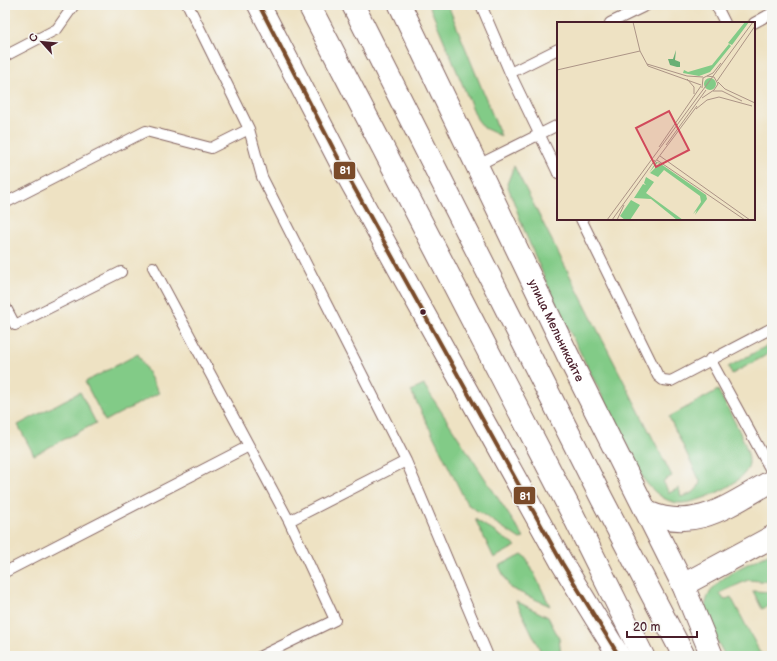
<svg xmlns="http://www.w3.org/2000/svg" width="777" height="661" font-family="'Balsamiq Sans',sans-serif">
  <rect width="100%" height="100%" fill="#f6f6f2"/>
  <filter id="ink" filterUnits="userSpaceOnUse"><feTurbulence type="fractalNoise" baseFrequency=".025" numOctaves="2"/><feDisplacementMap in="SourceGraphic" scale="8" xChannelSelector="R" yChannelSelector="G"/><feConvolveMatrix kernelMatrix="1 2 1 2 8 2 1 2 1" color-interpolation-filters="sRGB"/></filter>
  <filter id="wash" filterUnits="userSpaceOnUse"><feTurbulence type="fractalNoise" baseFrequency=".012" numOctaves="4" result="noise"/><feDisplacementMap in="SourceGraphic" scale="16" xChannelSelector="R" yChannelSelector="G"/><feGaussianBlur stdDeviation="0.9" result="paint"/><feColorMatrix in="noise" values="0 0 0 0 0 0 0 0 0 0 0 0 0 0 0 0 0 1.4 0 .05"/><feComposite in="paint" operator="in"/></filter>
  <g filter="url(#wash)">
    <rect width="100%" height="100%" fill="#eee2c3"/>
    <path fill="#82cb87" stroke="#667559" d="M429 5H448L501 136 484 128 477 119Z
      M514 166 672 476 663 481 669 493 679 488 681 497C691 494 698 492 700 481L669 417 718 390C726 407 750 445 749 463 748 483 697 504 679 503 664 502 653 491 644 480L556 304 526 235 507 184Z
      M772 343V352L732 374 728 367Z
      M138 354 159 393 105 421 85 382Z
      M424 385 524 538 520 539 467 504 411 391Z
      M80 392 96 423 34 455 18 425Z
      M475 519 516 546 494 558Z
      M772 552V582L748 580 720 593 724 600 731 597 762 656H725C719 643 708 628 706 613 700 581 749 564 772 552Z
      M522 554 526 557 550 606 510 588 499 566Z
      M753 591 772 592V604L762 609Z
      M516 601 548 617 559 638 561 656H543Z"/>
  </g>
  <g filter="url(#ink)">
    <g fill="none" stroke-linecap="round" stroke-linejoin="round">
      <g stroke="#836360" stroke-width="12">
        <path id="service" d="M188 5 249 129 262 177 406 461 488 656
          M481 5 510 73 558 173
          M716 5 725 23
          M610 23 647 5
          M754 23 772 13
          M5 56 57 29 74 5
          M510 73 558 49
          M478 165 558 125
          M5 203 146 131 211 148 249 129
          M581 219 658 376 663 380 671 381 772 328
          M5 306 15 325 121 272
          M710 359 772 472
          M249 446 289 521 335 620 261 656
          M289 521 406 461
          M5 572 249 446 153 267"/>
      </g>
      <g stroke="#836360" stroke-width="24">
        <path id="tertiary" d="M647 512C696 533 730 504 772 481
          M683 585 772 537"/>
      </g>
      <g stroke="#836360" stroke-width="24">
        <g id="secondary">
          <path d="M259 5 346 173 562 563 619 656"/>
          <path d="M309 5 573 515 643 656"/>
          <path d="M353 5 602 499 684 656"/>
          <path id="s1" d="M400 5 572 364 683 585 712 656"/>
        </g>
      </g>
      <use href="#service" stroke="#fff" stroke-width="10"/>
      <use href="#tertiary" stroke="#fff" stroke-width="22"/>
      <use href="#secondary" stroke="#fff" stroke-width="22"/>
      <g stroke="#f6f6f2" stroke-width="7">
        <path id="bus-1" d="M259 5 346 173 562 563 619 656"/>
      </g>
      <use href="#bus-1" stroke="#7a4b2a" stroke-width="4"/>
    </g>
  </g>
  <circle fill="#4a1f2b" stroke="#f6f6f2" stroke-width="1.5" cx="423" cy="312" r="3.5"/>
  <g text-anchor="middle" dominant-baseline="central" stroke-width="4" stroke-linejoin="round" paint-order="stroke">
    <g font-size="12" fill="#4a1f2b" stroke="#f6f6f2">
      <text stroke="none"><textPath href="#s1" startOffset="361">улица Мельникайте</textPath></text>
    </g>
  </g>
  <g transform="translate(557 22)">
    <rect width="198" height="198" fill="#eee2c3"/>
    <path d="M188 0H192L175 23 171 21ZM172 22 174 24 153 50 142 54 126 51 127 48 131 50 155 43ZM147 62a6 6 0 1 1 12 0a6 6 0 1 1-12 0ZM99 140H101L149 173 150 177 138 193 140 188 136 192 144 180 143 174 107 148 101 155 93 151 102 142 101 140 92 151ZM89 155 97 160 89 171 126 198H120L94 177 77 176 86 162 89 163 87 161ZM74 178 83 183 73 198H68L63 194Z" fill="#82cb87"/>
    <path d="M119 28 118 38 123 40V45H120L113 43 111 37H116Z" fill="#69af74"/>
    <path fill="none" stroke="#ac9486" stroke-width="1" d="M76 0 83 29 91 44 144 63M90 42 130 54 146 55M0 48 83 29M130 57 137 65V72M160 59 198 4M161 60 168 67 198 81M145 66 146 56 156 51 164 41M156 69H165L185 79M145 76 157 68 161 62 157 55 150 54M139 87 150 78 162 75 195 84M109 123 149 68M102 125 144 64M103 134 193 198M100 138 188 198M98 140 140 84M50 198 196 0M55 198 98 138M60 198 67 183"/>
    <path fill="#d1495b" fill-opacity="0.15" stroke="#d1495b" stroke-width="2" d="M112 89 132 128 99 145 79 106Z"/>
    <rect width="198" height="198" fill="none" stroke="#4a1f2b" stroke-width="2"/>
  </g>
  <g stroke="#f6f6f2" stroke-width="1.5">
    <rect x="333" y="161" width="23" height="19" rx="4" fill="#7a4b2a"/>
    <rect x="513" y="486" width="23" height="19" rx="4" fill="#7a4b2a"/>
  </g>
  <g font-size="11" text-anchor="middle" font-weight="bold" fill="#fff">
    <text x="345" y="174">81</text>
    <text x="525" y="500">81</text>
  </g>
  <rect width="777" height="661" fill="none" stroke="#f6f6f2" stroke-width="20"/>
  <g transform="translate(42 42) rotate(297)" stroke="#f6f6f2" stroke-width="3" paint-order="stroke">
  <path d="M0-3L7 15L0 10L-7 15Z" fill="#4a1f2b"/>
  <text y="-6" font-size="11" font-weight="bold" text-anchor="middle" fill="#4a1f2b">С</text>
  </g>
  <path d="M627 631v6h70v-6" fill="none" stroke="#4a1f2b" stroke-width="2"/>
  <text x="633" y="631" font-size="12" fill="#4a1f2b" stroke="#f6f6f2" stroke-width="3" paint-order="stroke">20 m</text>
</svg>
